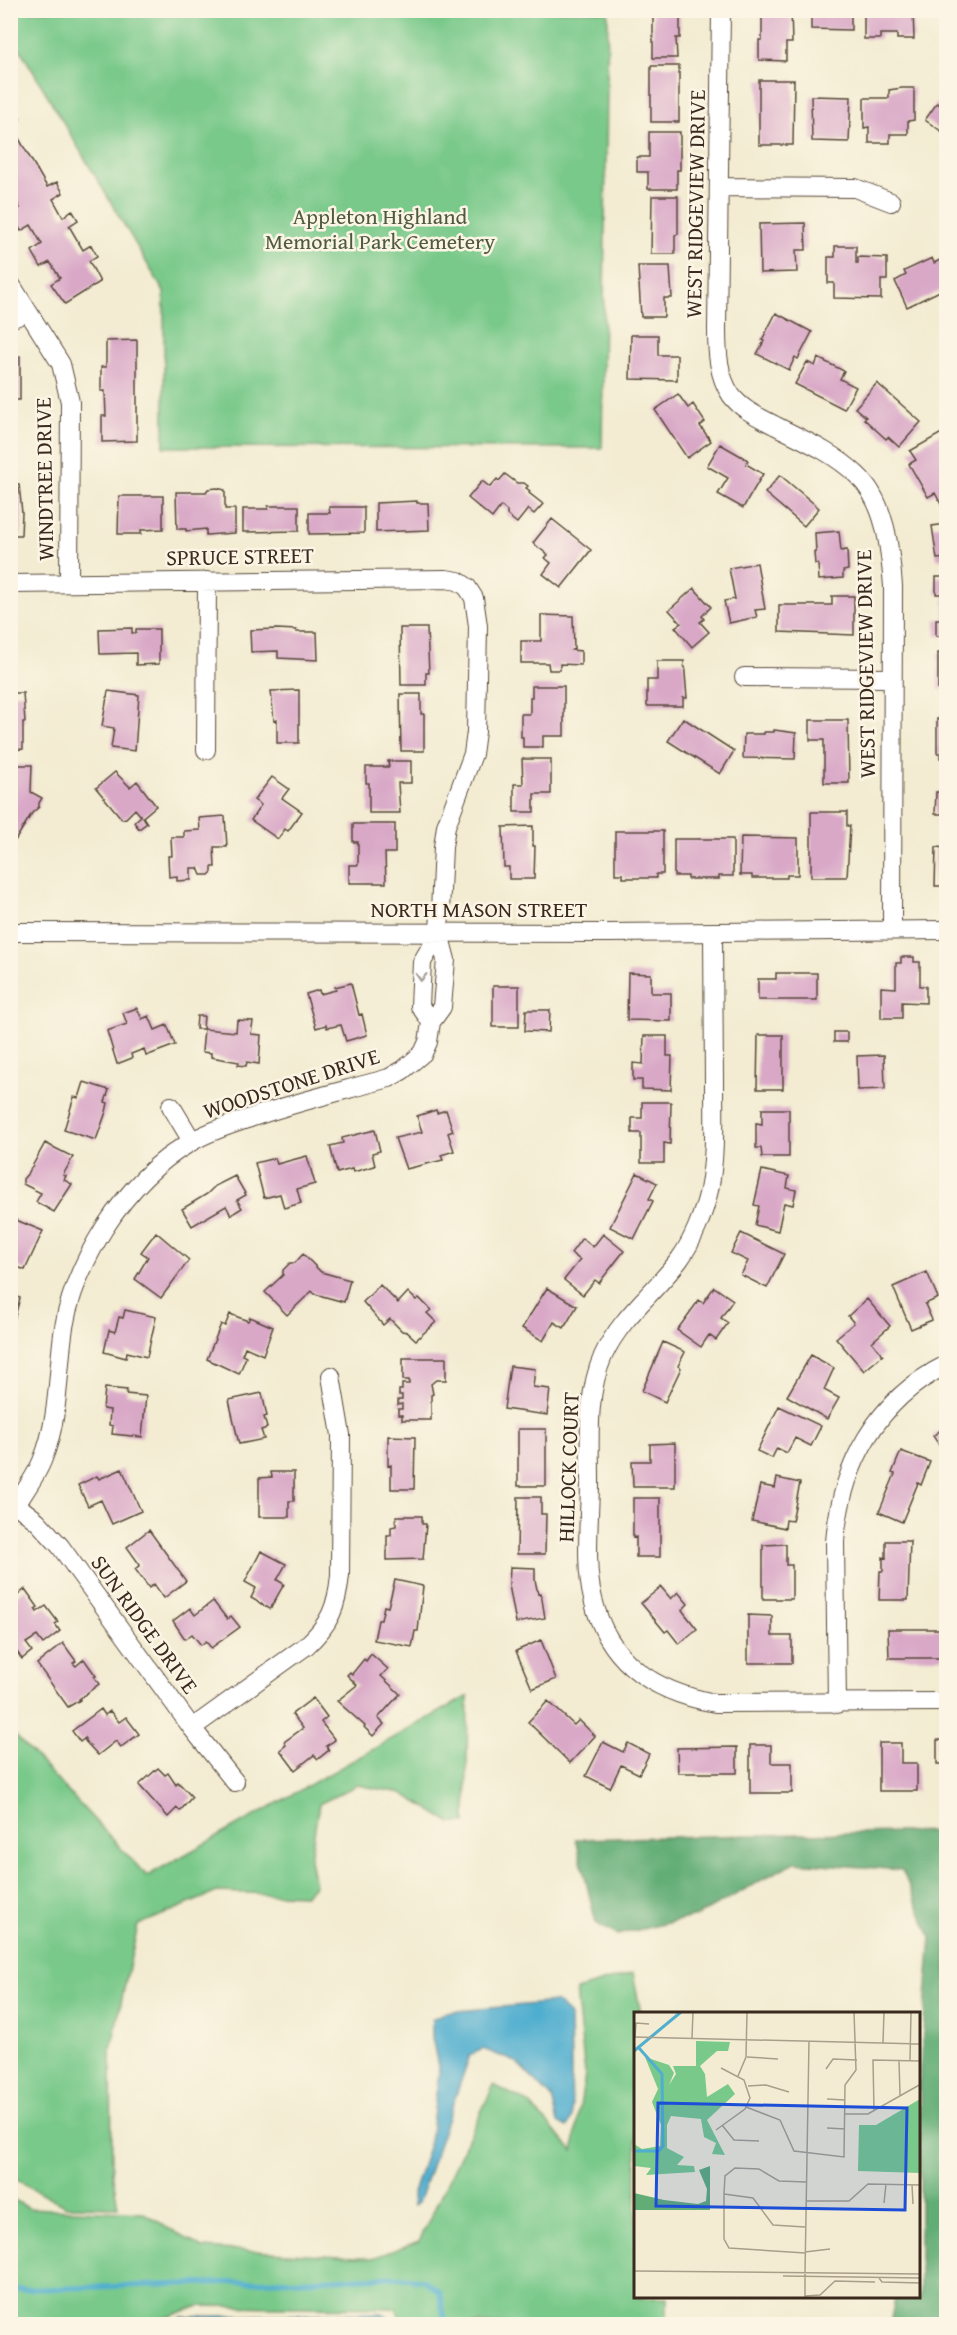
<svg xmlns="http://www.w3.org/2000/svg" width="957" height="2335" font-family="'Gentium Book Plus',serif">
  <rect width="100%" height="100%" fill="#fcf5e5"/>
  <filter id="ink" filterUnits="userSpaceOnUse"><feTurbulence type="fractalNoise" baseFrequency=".0167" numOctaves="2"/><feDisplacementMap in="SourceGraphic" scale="12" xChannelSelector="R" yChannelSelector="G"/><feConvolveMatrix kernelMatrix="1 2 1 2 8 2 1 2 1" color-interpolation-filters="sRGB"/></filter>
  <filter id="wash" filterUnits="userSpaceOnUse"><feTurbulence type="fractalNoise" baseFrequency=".008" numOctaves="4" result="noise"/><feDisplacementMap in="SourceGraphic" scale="24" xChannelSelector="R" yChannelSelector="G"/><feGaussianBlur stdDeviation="1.35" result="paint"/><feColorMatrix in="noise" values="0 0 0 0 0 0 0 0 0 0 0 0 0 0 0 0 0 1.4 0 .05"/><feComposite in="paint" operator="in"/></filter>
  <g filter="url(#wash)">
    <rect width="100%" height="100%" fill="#f3ecd2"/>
    <path fill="#79c98a" stroke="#5a7a54" stroke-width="1.5" d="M10 11H608L602 448 164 447V292L11 34Z
      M468 1696 466 1823H451L402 1793 357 1785 319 1804 310 1859 315 1885 305 1895 217 1892 138 1925 111 2049 112 2171 118 2207 66 2206 11 2177V1731L147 1876Z
      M633 1973 641 2014H636V2298H667V2324H403L396 2308 199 2306 156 2321 153 2324H11V2198L28 2208 144 2213 202 2248 373 2258 419 2241 494 2085 529 2103 573 2151 585 2074 576 1990Z"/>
    <path fill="#62ad76" stroke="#4e6c4a" stroke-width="1.5" d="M946 1831V2324H890L895 2298H920V2069L931 1937 902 1870 794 1862 697 1916 617 1935 596 1923 576 1839Z"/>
    <path fill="#50aecf" stroke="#466c76" stroke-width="1.5" d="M557 2002 570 2015 572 2118 567 2128 558 2123 552 2098 516 2062 483 2049 470 2055 418 2203 413 2206 412 2196 430 2141 439 2071 432 2037V2019L446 2012Z
      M381 2313 397 2324H173L182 2317Z"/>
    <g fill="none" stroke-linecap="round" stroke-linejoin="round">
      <path stroke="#50aecf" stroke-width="5" d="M10 2290 393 2277 423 2280 439 2291 446 2324"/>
    </g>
    <g id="blocks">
      <path fill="#d9a8c7" d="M653 10H680V38H676L677 58H653Z
        M762 10H791L792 43H786V61L759 60V40H762Z
        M811 10H851V30L811 29Z
        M864 10H913L914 39H897V34H880V39H864Z
        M651 66H679V122H651Z
        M759 80H794L793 145H759Z
        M902 88H914V120L908 121V134H890V143H869V127L864 128V98H889V90Z
        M811 96 851 97 849 142 812 141Z
        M946 102V129L944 133 925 120 937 103 943 107Z
        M14 109 20 119 11 125 47 187 57 182 63 193 53 199 63 217 72 210 78 220 69 226 83 250 91 245 97 256 89 261 100 282 65 304 51 284 60 278 50 262 41 267 32 251 42 244 31 225 21 231 11 213 20 208 12 193H10V111Z
        M649 132H680V170H677V189H648V172H637V157H649Z
        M652 196H678V234L675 235V254H651Z
        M805 223 806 250H796L797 272 760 273 759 224Z
        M835 246H856V263H858V257L887 258V280H881V299L834 298V283H828V257H835Z
        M946 257V288L907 307 895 281 906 275 904 271 932 258 934 263Z
        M638 266H670L672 298H664V317H641Z
        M776 313 812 332 798 359 795 357 789 370 757 354 764 341 762 340Z
        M631 335H658V355H677V380L630 379Z
        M137 340V441L102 442V416H106L105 391H101V367H106V341Z
        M20 356V400H10V357Z
        M818 358 844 371 840 379 856 387 844 409 795 384 807 362 815 366Z
        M877 383 921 422 899 447 888 437 886 439 864 419 866 417 855 408Z
        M678 394 688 408 693 404 705 422 700 426 711 441 687 458 655 410Z
        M945 431 946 434V500L941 504 935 493 928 497 909 464 916 460 910 451Z
        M720 444 748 460 746 464 763 474 743 508 718 494 728 478 707 466Z
        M505 474 517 483H524L528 486 526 488 530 491 529 493 543 504 534 514 528 509 517 523 507 515V511L501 506 492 518 468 498 482 481 490 487 497 479 499 481Z
        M780 475 819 508 804 526 765 493Z
        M10 484H19L22 513 21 535H10Z
        M217 488 225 490V509H235V533L206 535V529L186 531V529H177L176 492H206L208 489Z
        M119 496H163V529L141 530V534H118Z
        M417 501V503H428L429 530 376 532V503Z
        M268 506H299V531L243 532V509H268Z
        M329 507H364V533L309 534V513H330Z
        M552 519 591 550 561 588 543 574 551 563 545 558 548 555 533 543Z
        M946 524V558L937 559 932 526Z
        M839 531 841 551 847 550 848 570 843 571V578L819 580 818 564H815L814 552H816L815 533Z
        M757 563 765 609 755 610 757 617 729 623 724 601 735 599 729 568Z
        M936 577H946V636H936V619H944V594H936Z
        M694 588 711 607 702 616 704 619 700 622 709 632 692 647 675 627 681 623 669 610Z
        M832 596H854V635L779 632V605H832Z
        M541 615 573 616 574 649 572 650 581 651V665L560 664V670H549L548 663H521V641H541Z
        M132 628V633H136V629H159V664L136 665V653L100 654 99 629Z
        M400 628H427L429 673H426V685H401Z
        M277 629 296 630V632H317L318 660 278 658V651L251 652 250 630Z
        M938 653H946V690L938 689Z
        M657 661H684L687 698H683V706H647V680H657Z
        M532 686H564V736H543V747H523V737H521V714H530V697H532Z
        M299 690V743H277V720L274 721 271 691Z
        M108 691 139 695 135 751 111 748 114 728 102 726Z
        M10 693H23L25 722H23V749L10 750Z
        M400 694H421V714H424V751H401Z
        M940 714H946V758H940V753H937V719H940Z
        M683 718 734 751 720 774 668 741Z
        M810 720H848L849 783H824V740H810Z
        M774 730 796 733 795 759 743 758 744 734H764V732H774Z
        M522 759H551V794H534V812H514V784H523Z
        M388 761H411V783H398L400 813H369V783H366V767H389Z
        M10 765H32L31 792 42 798 39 803V807L32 813 13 844 10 843Z
        M115 772 130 787 137 781 156 806 143 817 147 823 139 829 134 822 141 816 135 809 126 818 122 819 96 788Z
        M272 777 289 789 282 798 302 812 288 831 285 829 278 839 251 820 261 805 254 800Z
        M936 792H946V814H935Z
        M811 812H847V826H850L847 877H811Z
        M225 816 227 847H214L215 867H212V872L209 875H201L198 868H191V880L177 881V876L169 877 168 856H172L171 837H184V831L200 830 199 818Z
        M353 824H395V853H385L386 883H349V865H358V842H353Z
        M533 826V846H535L534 879H509V867H504L503 827Z
        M615 831H663V874H656V878H623V874H615Z
        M741 837 798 838V875H787V878H752V875H740Z
        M674 839H733V876H719V879H688V876H674Z
        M936 847 946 848V886H935Z
        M901 957H914V962H920V986H926V1003L902 1002V1018H881V987L896 988V963H901Z
        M628 973 651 974V993H671V1021L627 1020Z
        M776 973H817V1000H758V979H776Z
        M351 983 359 1015 362 1014 367 1035 346 1041 341 1025 327 1028 326 1025 316 1028 306 994 319 990 320 994 336 990 335 987Z
        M493 986H519V1027H493Z
        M137 1008 142 1019 149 1016 155 1030 167 1025 175 1045 146 1056 144 1049 131 1054 132 1058 117 1064 107 1031 127 1024 123 1013Z
        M526 1010H550L549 1032 525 1031Z
        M197 1016H204L203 1029H196Z
        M237 1020 253 1021 251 1034 261 1035 259 1064 247 1062 246 1066 238 1065 239 1062 211 1057V1053L202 1052 204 1029 236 1032Z
        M834 1032H847V1042H834Z
        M758 1035H783V1089H757Z
        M644 1036H667V1056H672L671 1090 642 1089V1080H633V1063L643 1064Z
        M884 1055 885 1089 858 1090 857 1056Z
        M84 1082 109 1090 105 1102 108 1103 106 1112 96 1140 64 1130 74 1097 79 1098Z
        M642 1102H671L670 1144 664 1143V1163H641V1133H632V1118H642Z
        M762 1109H789V1157H762L761 1148H756V1123L762 1124Z
        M436 1110 437 1113 446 1110 453 1131 448 1133 454 1151 441 1155 443 1160 406 1169 395 1138 422 1132 417 1116Z
        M375 1130 380 1151 372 1153 375 1166 353 1172 352 1169 337 1173 330 1146 343 1143 342 1138Z
        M45 1143 73 1157 63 1175 66 1176 64 1180 72 1184 54 1212 36 1202 41 1193 23 1184V1179L29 1172Z
        M307 1156 315 1184 297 1189 301 1203 284 1208 280 1194 264 1198 255 1163 275 1158 277 1164Z
        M762 1170 789 1176 787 1188 796 1190 793 1205 784 1203 778 1231 755 1225 759 1206 754 1205Z
        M637 1173 657 1183 649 1199 653 1201 634 1239 610 1227Z
        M235 1176 246 1195 237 1200 242 1208 231 1215 226 1206 192 1226 182 1209 207 1194 215 1186Z
        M11 1218 43 1231 25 1270 10 1264Z
        M156 1232 189 1260 161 1298 135 1279 148 1257 141 1252Z
        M741 1233 784 1254 767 1288 741 1275 748 1261 731 1253Z
        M603 1234 624 1251 599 1283 595 1280 583 1295 564 1280 580 1260 571 1253 582 1238 593 1247Z
        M303 1254 321 1272 350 1280 344 1302 315 1294 312 1291 287 1315 265 1292 283 1275V1270L290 1263H295Z
        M927 1272 938 1298 925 1304 932 1320 911 1329 893 1287Z
        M380 1285 398 1303 408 1292 416 1300 419 1298 431 1310 427 1313 436 1322 416 1340 407 1332 402 1331 390 1319 383 1325 363 1302Z
        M714 1287 733 1300 721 1318 728 1323 716 1340 709 1335 701 1347 677 1330 699 1300 703 1303Z
        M547 1288 577 1306 564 1328 554 1322 543 1341 522 1328Z
        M10 1295 20 1298 14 1320 10 1319Z
        M867 1299 890 1326 872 1342 883 1355 864 1371 836 1338 854 1323 848 1316Z
        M125 1310 156 1317 147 1357 127 1352 126 1358 104 1352 109 1330 115 1332 119 1317 123 1318Z
        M230 1314 248 1321 250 1317 273 1327 263 1355 245 1347 242 1355 246 1357 239 1374 207 1359 221 1324 225 1326Z
        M663 1342 685 1352 678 1366 681 1368 665 1402 642 1391Z
        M811 1355 834 1368 824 1390 839 1398 827 1419 787 1396Z
        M403 1358H446V1380H436L431 1384 433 1394 431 1395V1420H402V1415H398V1409H402V1404L398 1405V1400H402V1395H399V1390H402V1384H409V1380H403Z
        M510 1366 535 1369 533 1387 550 1389 547 1415 504 1409Z
        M105 1388 127 1390 126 1394 146 1396 142 1437 112 1434 113 1426 109 1425 110 1410 103 1409Z
        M262 1393 267 1416 264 1417 267 1428 261 1430 264 1439 239 1444 229 1400Z
        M779 1406 821 1426 811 1446 795 1438 787 1453 777 1448 772 1458 757 1451Z
        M946 1426V1455L933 1436Z
        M518 1429H546V1486H518Z
        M388 1436 415 1437 414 1489H391V1465L388 1466Z
        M675 1443V1487H633L632 1461H650V1444Z
        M901 1451 930 1462 921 1485 918 1483 902 1522 879 1512 895 1474 892 1473Z
        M122 1469 141 1511 112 1524 101 1500 88 1506 78 1485 97 1476 99 1479Z
        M271 1472H294V1501H289V1517H259V1478L272 1477Z
        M777 1478 800 1483 792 1521 786 1520 785 1528 752 1521 760 1485 775 1488Z
        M518 1497H541V1514H546L545 1554H517Z
        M633 1498H660V1557H636V1537L633 1538Z
        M396 1516H422V1524H426L423 1559 387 1560V1535H391V1527L396 1526Z
        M149 1530 186 1581 164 1598 154 1584 149 1588 135 1569 140 1565 127 1547Z
        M886 1541H910L908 1600H879L880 1571H883V1557L886 1558Z
        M786 1544V1565H792V1599H763V1545Z
        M261 1551 286 1564 277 1580 284 1584 270 1609 251 1598 256 1588 245 1582Z
        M510 1567 535 1568V1580L538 1594 541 1593 545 1618 516 1623 509 1585Z
        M395 1580 423 1586 418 1631H415L412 1647 374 1640 378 1620H381L384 1606 388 1607Z
        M661 1587 671 1599 678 1592 688 1604 682 1610 697 1629 679 1644 668 1630 665 1632 641 1603Z
        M25 1589 38 1607 35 1609 37 1612 46 1606 58 1622 55 1624 60 1631 43 1644 37 1636 26 1643 32 1651 22 1659 10 1642V1637L14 1634 10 1629V1602Z
        M213 1601 227 1619 231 1616 240 1627 211 1648 206 1641 201 1645 192 1634 185 1639 173 1621 190 1608 195 1615Z
        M748 1615 772 1616V1636H792V1663H748Z
        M888 1629H942L943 1658H889Z
        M541 1640 556 1679 532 1689 516 1651Z
        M63 1643 76 1661 73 1663 76 1666 84 1659 96 1676 94 1677 99 1684 79 1699 80 1700 68 1707 37 1664Z
        M371 1654 388 1669 381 1676 400 1694 378 1718 384 1724 373 1736 364 1727 365 1726 337 1701 357 1685 347 1675 350 1672 352 1674 364 1659 366 1661Z
        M313 1698 327 1717 321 1722 335 1740 326 1746 329 1750 318 1759 314 1755 295 1770 280 1750 286 1745 284 1742 303 1728 292 1714Z
        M548 1701 574 1725 579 1720 595 1736 570 1763 528 1722Z
        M101 1709 105 1715 110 1711 119 1722 126 1717 139 1734 121 1747 116 1741 98 1755 85 1741V1738L80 1742 72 1731Z
        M937 1740H946V1764H937Z
        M603 1742 623 1752 628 1743 649 1754 639 1774 621 1765 610 1788 586 1776Z
        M879 1743H901V1763H917V1791H879Z
        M750 1745H771V1763H792V1793H750Z
        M737 1747V1773H678L677 1748Z
        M158 1768 165 1775 168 1773 176 1785 178 1782 192 1797 180 1811 177 1808 168 1817 139 1785Z"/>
    </g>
  </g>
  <g filter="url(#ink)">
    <use href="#blocks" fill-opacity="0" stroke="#574739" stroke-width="1.5"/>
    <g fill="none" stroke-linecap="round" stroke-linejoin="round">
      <g stroke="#574739" stroke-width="20">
        <path id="minor" d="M721 10 717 329C717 351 718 376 731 395 742 410 759 417 776 426 804 440 834 453 857 475 886 502 890 549 893 586L892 930
          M719 187 855 188 891 202
          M10 283 61 364 70 402 69 583
          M10 319 28 312
          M10 584 446 579 458 581 467 587 474 598 478 626 476 732 473 754 446 826 443 847 439 933 446 960 442 1007 431 1022 428 1042 423 1053 403 1070 389 1078C343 1091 296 1102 250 1118 230 1125 209 1131 191 1142 156 1162 127 1193 105 1227 86 1257 70 1291 64 1327 57 1372 60 1418 42 1461 36 1476 25 1490 17 1504
          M744 677 892 678
          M206 750 207 581
          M10 932 607 933 946 930
          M713 932C713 982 714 1032 714 1082 714 1117 716 1155 709 1190 704 1213 693 1241 679 1260 654 1293 620 1318 603 1356 586 1395 590 1439 590 1481 590 1517 584 1564 593 1599 608 1663 655 1692 715 1703L946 1702
          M431 1022 420 1006 422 962 439 933
          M171 1106 192 1141
          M10 1500 37 1521 60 1546 192 1728 235 1782
          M837 1704 835 1542C841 1466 876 1400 946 1365
          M192 1728 306 1646C330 1624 337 1607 340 1575L341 1435 331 1376"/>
      </g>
      <use href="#minor" stroke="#fff" stroke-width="18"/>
    </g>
    <defs><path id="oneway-chevron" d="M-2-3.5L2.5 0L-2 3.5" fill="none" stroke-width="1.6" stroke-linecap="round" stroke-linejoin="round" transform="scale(1.5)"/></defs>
    <use stroke="#a79f9a" href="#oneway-chevron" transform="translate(421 977) rotate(93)"/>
  </g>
  <g text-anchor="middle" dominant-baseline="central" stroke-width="5" stroke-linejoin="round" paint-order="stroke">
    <g font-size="22" fill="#3b2a1e" stroke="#fcf5e5">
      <text transform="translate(695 204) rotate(-89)">WEST RIDGEVIEW DRIVE</text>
      <text transform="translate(44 479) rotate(-91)">WINDTREE DRIVE</text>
      <text transform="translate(240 556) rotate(-1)">SPRUCE STREET</text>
      <text transform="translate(865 664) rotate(-91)">WEST RIDGEVIEW DRIVE</text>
      <text x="479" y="909">NORTH MASON STREET</text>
      <text transform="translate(291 1083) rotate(-18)">WOODSTONE DRIVE</text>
      <text transform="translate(568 1467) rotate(-88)">HILLOCK COURT</text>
      <text transform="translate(145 1624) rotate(54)">SUN RIDGE DRIVE</text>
    </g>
    <g font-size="22" fill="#4e5a3e" stroke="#fcf5e5">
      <text x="380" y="216">Appleton Highland<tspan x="380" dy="25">Memorial Park Cemetery</tspan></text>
    </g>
  </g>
  <g transform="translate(634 2012)">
    <rect width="286" height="286" fill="#f3ecd2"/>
    <path d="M62 29 96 30 94 39H83L66 54 71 62 73 85 94 72 101 82 73 108 91 143 78 142 82 131 70 125 67 107 37 104 33 113V136L50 145 43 153 60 154 61 160 12 163 17 156 0 154V132L8 137 26 134 27 113 18 90 24 77 11 45 35 53 40 61 35 73 42 62 39 54H62ZM286 87V161L224 159 225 113H242Z" fill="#79c98a"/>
    <path d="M76 154V198H0V181L30 188 64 192 72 189 73 177 65 158Z" fill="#62ad76"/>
    <path fill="none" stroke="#50aecf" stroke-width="3" d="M0 39 47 0M0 139H25L29 134 28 62 5 36"/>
    <path fill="none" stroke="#a99e8a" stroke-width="1.5" d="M0 25 287 32M1 25 2 11 15 12M58 26 59 0M249 31 250 0M113 45 144 47M265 48 266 83M276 48 277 0M192 57 199 47 223 48M104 64 112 45 113 0M114 74 132 73 155 80M193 87 211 88M112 95 146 108 160 139 210 145 211 73 222 58 220 0M240 98 239 48 287 49M211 102H234L287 72M88 113 100 128 125 129M193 116 211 117M82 118 111 97 116 86 110 68 87 56M278 173 279 192M90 182 119 186 139 213 171 215M172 189H215L234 172 287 173M250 191 252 172M171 240 196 237M171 241 95 236 90 227V182L91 164 101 156 125 157 145 169 172 170M0 259 287 262M171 261 175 29M171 262V286M149 264 287 266M245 266 248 270 287 271M171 284 186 283 201 269 241 270"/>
    <path fill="#1d4ed8" fill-opacity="0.15" stroke="#1d4ed8" stroke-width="3" d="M24 91 273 96 271 198 22 194Z"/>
    <rect width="286" height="286" fill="none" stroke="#3b2a1e" stroke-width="3"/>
  </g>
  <rect width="957" height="2335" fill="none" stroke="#fcf5e5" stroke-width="36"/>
</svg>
